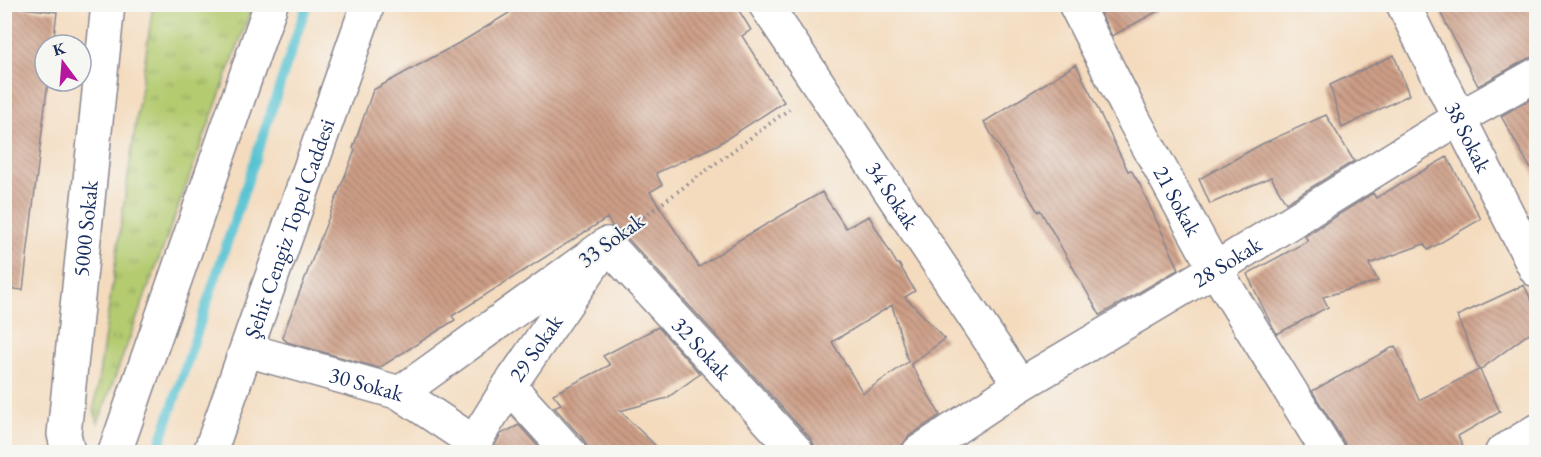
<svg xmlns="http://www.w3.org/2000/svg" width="1541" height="457" font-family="'EB Garamond',serif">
  <defs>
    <pattern id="grass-tufts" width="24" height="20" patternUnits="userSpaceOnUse" patternTransform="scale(1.5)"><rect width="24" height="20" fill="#b4cb70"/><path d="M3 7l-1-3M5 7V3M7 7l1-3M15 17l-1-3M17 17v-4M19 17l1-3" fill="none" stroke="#92a55f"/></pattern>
    <pattern id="building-back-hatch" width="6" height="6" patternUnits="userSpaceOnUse" patternTransform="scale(1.5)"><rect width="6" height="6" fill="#cd9e86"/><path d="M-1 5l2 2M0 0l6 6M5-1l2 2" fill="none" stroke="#a68171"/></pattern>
  </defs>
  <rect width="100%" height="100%" fill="#f6f6f2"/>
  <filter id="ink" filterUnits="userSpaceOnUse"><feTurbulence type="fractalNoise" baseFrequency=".0167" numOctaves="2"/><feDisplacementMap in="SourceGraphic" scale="12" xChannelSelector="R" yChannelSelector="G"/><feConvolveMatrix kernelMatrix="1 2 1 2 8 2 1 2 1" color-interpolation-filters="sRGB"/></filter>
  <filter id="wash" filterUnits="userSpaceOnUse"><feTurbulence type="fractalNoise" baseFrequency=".008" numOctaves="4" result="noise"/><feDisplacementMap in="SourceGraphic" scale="24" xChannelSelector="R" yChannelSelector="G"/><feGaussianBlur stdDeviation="1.35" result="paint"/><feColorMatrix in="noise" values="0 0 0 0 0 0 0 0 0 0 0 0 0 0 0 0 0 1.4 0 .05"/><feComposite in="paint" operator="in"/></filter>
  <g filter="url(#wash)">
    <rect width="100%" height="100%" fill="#f4dbbe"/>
    <path fill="url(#grass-tufts)" stroke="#687d67" stroke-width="1.5" d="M153 5H253L98 423 94 410Z"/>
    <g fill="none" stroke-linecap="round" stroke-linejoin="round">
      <path stroke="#57c2d2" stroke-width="10" d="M157 452 307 4"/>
    </g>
    <g id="blocks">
      <path fill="url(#building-back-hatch)" fill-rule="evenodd" d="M504 4H735L751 30 742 36 784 102 717 145 656 173 662 185 650 192 699 267 741 239 822 192 846 228 869 216 897 264H899L915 291 905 297 945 339 911 364 940 415 909 436 902 446 891 453H815V447L811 439 621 231 613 227 607 218 452 316 455 320 379 368 287 342 282 337 355 150 353 148 373 90 468 38 509 13ZM892 305 908 362 863 393 832 342Z
        M1096 4H1171L1112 36Z
        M1436 4H1536V56L1527 59 1478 86Z
        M4 6 57 12 53 45H45V81H48L23 290 4 288Z
        M1394 55 1409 95 1342 128 1330 85Z
        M1076 64 1128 171 1131 170 1139 183 1179 269 1100 315 1040 210 1038 212 984 122Z
        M1536 96V178L1501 116Z
        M1326 115 1354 161 1286 203 1271 177 1210 204 1199 179 1262 144Z
        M1447 157 1481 219 1428 250 1424 244 1369 264 1378 281 1323 297 1328 307 1277 334 1270 322 1247 274 1308 241 1305 236 1373 193 1376 198Z
        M1524 285 1536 310V328L1480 370 1500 412 1458 436 1466 453H1347L1344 442 1312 391 1395 346 1419 400 1479 370 1457 316Z
        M658 327 700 374 667 398 620 411 663 453H587V447L583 439 554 407 561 404 553 394 610 365 603 356Z
        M519 425 544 453H491L501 434Z"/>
    </g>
  </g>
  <g filter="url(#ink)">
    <use href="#blocks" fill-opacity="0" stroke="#88858e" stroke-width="1.5"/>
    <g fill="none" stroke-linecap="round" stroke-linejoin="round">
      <g stroke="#88858e" stroke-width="36">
        <g id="minor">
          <path id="s1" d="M765 4 1020 385"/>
          <path id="s2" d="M1075 4 1134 120 1215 269 1328 452"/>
          <path id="s3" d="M1403 4 1459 118 1536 270"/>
          <path id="s4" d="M607 244 797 452"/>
          <path id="s5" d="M247 350 400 393 475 443"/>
          <path d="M509 386 569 452"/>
          <path d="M400 393 607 244"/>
          <path id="s6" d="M68 452 64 434 108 4"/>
          <path id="s7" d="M468 452 509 386 594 263"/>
          <path id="s8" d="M919 452 1020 385 1215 269 1459 118 1536 75"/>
          <path d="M1502 452 1536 431"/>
        </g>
      </g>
      <g stroke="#88858e" stroke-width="36">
        <g id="secondary">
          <path d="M115 452 271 4"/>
          <path id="s9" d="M210 452 368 4"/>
        </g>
      </g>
      <path stroke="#88858e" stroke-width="4" stroke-dasharray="1.5 4.5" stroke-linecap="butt" d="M634 224 792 107"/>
      <use href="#minor" stroke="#fff" stroke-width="33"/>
      <use href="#secondary" stroke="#fff" stroke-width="33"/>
    </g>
  </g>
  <g text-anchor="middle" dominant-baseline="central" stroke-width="4.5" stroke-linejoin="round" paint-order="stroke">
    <g font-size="22" fill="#1b2f5e" stroke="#f6f6f2">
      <text stroke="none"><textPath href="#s3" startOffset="148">38 Sokak</textPath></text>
      <text stroke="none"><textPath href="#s1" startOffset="230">34 Sokak</textPath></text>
      <text stroke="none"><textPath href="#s2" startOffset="222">21 Sokak</textPath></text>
      <text stroke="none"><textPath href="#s6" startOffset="225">5000 Sokak</textPath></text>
      <text stroke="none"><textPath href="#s9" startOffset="237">Şehit Cengiz Topel Caddesi</textPath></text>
      <text transform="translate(611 240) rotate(-36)">33 Sokak</text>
      <text stroke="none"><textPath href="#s8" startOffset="362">28 Sokak</textPath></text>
      <text stroke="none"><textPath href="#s7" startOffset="124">29 Sokak</textPath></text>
      <text stroke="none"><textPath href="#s4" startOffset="141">32 Sokak</textPath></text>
      <text stroke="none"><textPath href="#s5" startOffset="124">30 Sokak</textPath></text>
    </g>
  </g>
  <rect width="1541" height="457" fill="none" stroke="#f6f6f2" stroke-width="24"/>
  <g transform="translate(63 63) rotate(344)"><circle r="28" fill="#f6f6f2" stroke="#9ea6b7" stroke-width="1.5"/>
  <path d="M0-4.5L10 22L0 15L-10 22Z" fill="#b5179e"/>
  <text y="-9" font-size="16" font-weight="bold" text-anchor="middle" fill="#1b2f5e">K</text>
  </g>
</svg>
